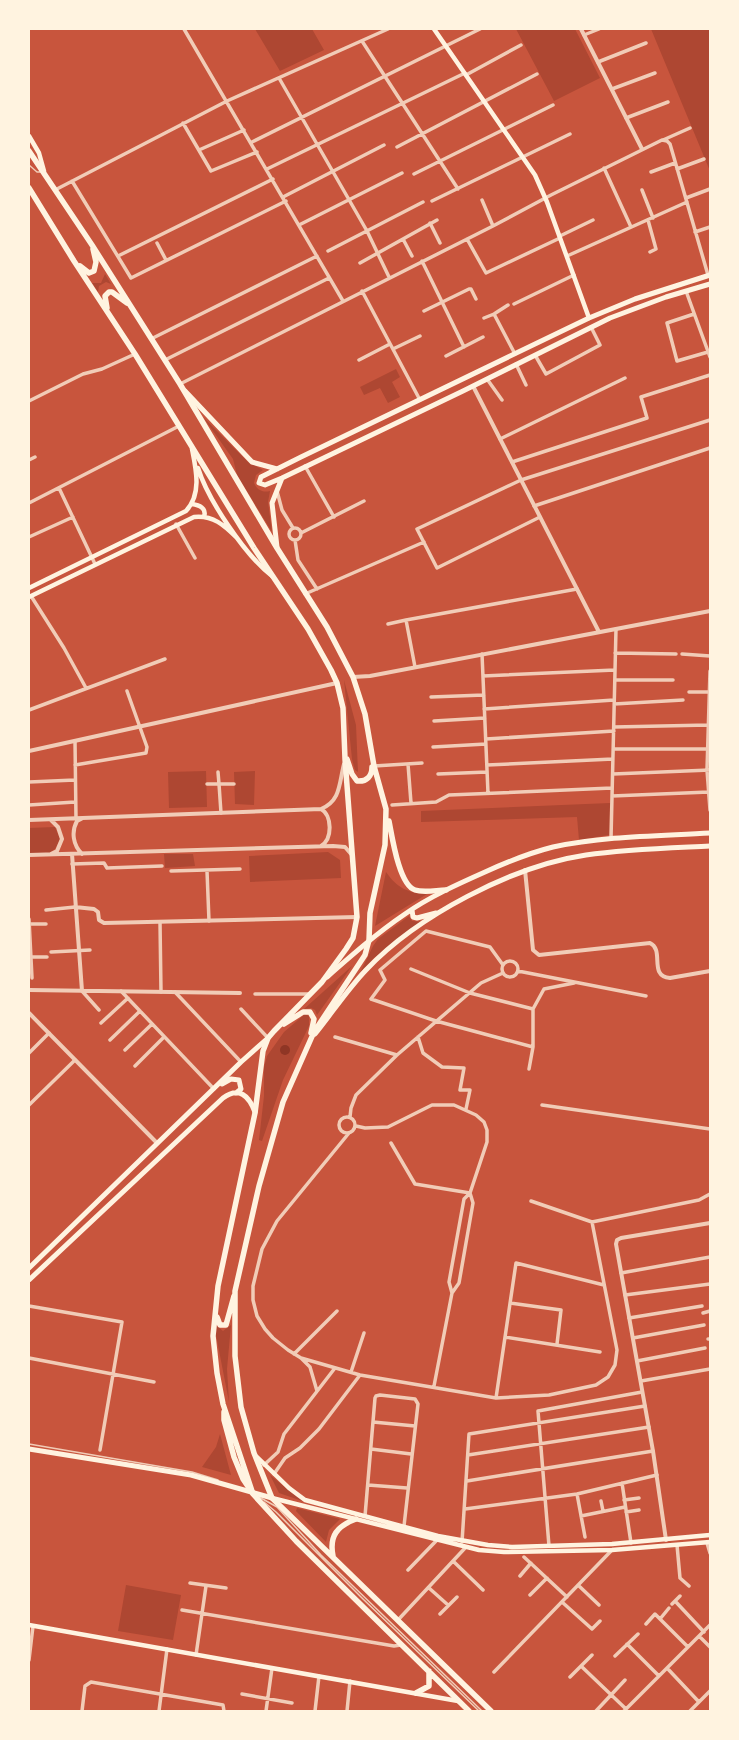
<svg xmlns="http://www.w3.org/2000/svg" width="739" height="1740" font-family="Roboto,sans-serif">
  <rect width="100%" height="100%" fill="#c8553d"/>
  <path fill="#ae4732" d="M255 29H312L324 50 280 71Z
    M516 29H575L600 78 554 101Z
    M651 29H710V171Z
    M105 274 111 284 106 282 99 286 98 292 92 283H101Z
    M396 369 400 377 392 382 400 397 388 403 380 388 364 395 360 387Z
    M203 417 248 462 263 470 256 475 254 483C257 490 263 493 270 491L268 502 272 532 237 475 233 459Z
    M344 680 356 725 358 772 355 770 352 759Z
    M206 771 207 807 169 808 168 772Z
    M255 771 254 805 235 804 234 772Z
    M610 803 609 835 579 840 577 817 421 822V811Z
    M55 827 60 839 55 849 49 853 29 854V828Z
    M328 852 340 860 341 878 250 882 249 856Z
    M164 854H193L195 866 165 868Z
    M386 872C397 888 408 893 427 894L375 926Z
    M409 916 412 921 423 922 374 958 360 973 373 946 378 939Z
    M352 966 317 1015 315 1010 311 1008 304 1009Z
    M305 1014 309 1016V1026L283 1080 262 1141 259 1140 264 1096V1067L267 1056 284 1032Z
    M231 1325 227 1369 229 1402 216 1335 217 1326 223 1331Z
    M220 1434 231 1475 202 1467 216 1447Z
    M270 1475 297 1497 308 1503 279 1493Z
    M297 1508 340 1519 329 1530 326 1542 296 1511Z
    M126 1585 181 1595 173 1640 118 1631Z"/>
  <path fill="#8f3625" d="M280 1050a5 5 0 1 1 10 0a5 5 0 1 1-10 0Z"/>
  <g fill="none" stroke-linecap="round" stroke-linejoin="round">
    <path stroke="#f1ccb7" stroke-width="1.5" d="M29 165 37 172H40
      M29 1444 192 1472 218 1480
      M259 1497 277 1507 321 1555 482 1711
      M264 1502 276 1512 363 1599 479 1711"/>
    <path stroke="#f1ccb7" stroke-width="3.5" d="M184 29 343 301
      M584 35 599 29
      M362 41 458 189
      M598 62 646 43
      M466 75 521 45
      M279 78 367 231 389 277
      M612 89 655 73
      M626 118 668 102
      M183 123 211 171 257 152
      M663 140 690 128
      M252 142 480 29
      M397 147 537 74
      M199 150 244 130
      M604 168 631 227
      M267 169 465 73
      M677 169 704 159
      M651 172 675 163
      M414 174 553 105
      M72 181 131 278 286 201
      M55 190 227 101 388 29
      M642 190 653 218
      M283 197 384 145
      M686 198 710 189
      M482 200 493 226
      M432 201 570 134
      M648 220 656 249 650 252
      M430 223 440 243
      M299 225 402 173
      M695 232 710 227
      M560 236 593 220
      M403 239 412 256
      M467 239 486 273 560 238
      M157 243 166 260
      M328 251 423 202
      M118 256 273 179
      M567 256 687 202
      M422 261 464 347
      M360 263 437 220
      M362 291 420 400
      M686 291 710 357
      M514 304 574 275
      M424 311 469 289H471L476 299
      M494 314 515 354
      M694 314 667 323 677 361 708 352
      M484 318 494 314 508 305
      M151 339 317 256
      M393 349 420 336
      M535 355 546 374 600 345 591 327
      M446 356 483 337
      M165 360 329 278
      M359 360 390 344
      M516 364 526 385
      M487 379 502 400
      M180 384 493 226 551 195 662 140 667 141 670 144 708 275
      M29 401 83 374 102 369 135 354
      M500 439 625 378
      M29 460 35 457
      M512 462 647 418 641 397 710 375
      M305 466 334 517
      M59 488 95 564
      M277 491 282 510 293 528
      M29 503 179 426
      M534 506 710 448
      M540 517 437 568 417 529 521 480 710 420
      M176 524 195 558
      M289 534a6 6 0 1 1 12 0a6 6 0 1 1-12 0Z
      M301 533 364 501
      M29 537 73 517
      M295 540 298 560 317 589
      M305 594 424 542
      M31 596 64 648 86 688
      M388 624 406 620
      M615 653 676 654
      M482 654 488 793
      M682 654 710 656
      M415 667 406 620 577 589
      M710 671 707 770 710 810
      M483 676 615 670
      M615 680H673
      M689 692H709
      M431 697 484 695
      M614 704 683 700
      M484 709 614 700
      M29 710 165 659
      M434 721 485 718
      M614 727 709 725
      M486 739 614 731
      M75 741 76 818
      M433 747 486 744
      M613 749H707
      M408 764 411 803
      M75 765 146 753 147 747 127 691
      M487 765 613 759
      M374 766 422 763
      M438 774 487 772
      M613 774 710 770
      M29 782 75 780
      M207 784H219L218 772
      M612 796 709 792
      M29 805 75 802
      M392 805 436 802 449 795 612 788
      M221 813 219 784H234
      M611 839 616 629
      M72 864 104 863 107 868 162 866
      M171 871 240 869
      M207 871 209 921
      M46 910 75 907
      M29 919 32 978
      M160 922 161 992
      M29 924H46
      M51 952 90 950
      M30 957H47
      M502 969a8 8 0 1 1 16 0a8 8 0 1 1-16 0Z
      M503 965 490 947 426 931 380 970 385 980 371 999 436 1021 533 1047
      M411 969 470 993 533 1009
      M518 971 646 996
      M82 991 99 1010
      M121 991 214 1089
      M175 992 241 1062
      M255 994H310
      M241 1009 268 1038
      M101 1023 128 998
      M335 1037 397 1055
      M418 1037 423 1053 442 1067 464 1068 460 1090H470L466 1109
      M110 1040 140 1011
      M125 1050 152 1024
      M29 1053 49 1033
      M135 1066 164 1037
      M529 1069 533 1047V1009L544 989 574 983
      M29 1105 75 1060
      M542 1105 710 1129
      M339 1125a8 8 0 1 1 16 0a8 8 0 1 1-16 0Z
      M350 1117 351 1108 356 1095 397 1055 481 983 503 973
      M356 1126 365 1128 388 1127 432 1105H454L476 1115 484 1122 487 1130V1142L470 1193 464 1199 449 1282 452 1293 434 1386
      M391 1143 415 1184 470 1193
      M531 1201 592 1222 699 1200 710 1194
      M621 1273 710 1257
      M452 1293 459 1283 473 1203 470 1193
      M625 1295 710 1284
      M510 1303 561 1310 557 1344
      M29 1306 122 1322 100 1450
      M703 1313 710 1311
      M629 1318 702 1306
      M505 1337 600 1352
      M633 1338 704 1325
      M708 1339H710
      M294 1354 337 1311
      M29 1358 154 1382
      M301 1358 360 1375 496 1398 549 1395 596 1385 608 1377 615 1365 617 1350 592 1222
      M637 1361 705 1348
      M351 1372 364 1333
      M641 1381 710 1369
      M317 1391 310 1367 301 1358 288 1350 273 1338 265 1329 257 1316 253 1300V1286L262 1249 277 1221 349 1133
      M496 1398 516 1263 604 1285
      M373 1422 415 1426
      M371 1449 411 1454
      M468 1455 649 1427
      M264 1465 278 1452 284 1434 335 1368
      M274 1474 285 1458 300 1448 319 1429 360 1375
      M467 1481 653 1451
      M622 1483 631 1543
      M368 1485 407 1488
      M577 1494 585 1537
      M624 1500 639 1498
      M601 1501 603 1511
      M465 1509 577 1494 657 1475
      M626 1512 639 1510
      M365 1516 375 1398 376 1396 380 1395 415 1399 418 1404 404 1526
      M581 1516 625 1507
      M462 1542 469 1434 645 1406
      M707 1543 710 1553
      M677 1545 680 1578 689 1586
      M549 1546 538 1411 642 1392
      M524 1557 567 1597
      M453 1561 483 1590
      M408 1570 437 1540
      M520 1576 531 1563
      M190 1583 226 1588
      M578 1585 599 1605
      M429 1588 448 1605
      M530 1595 547 1578
      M675 1601 704 1632
      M562 1602 592 1629 600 1621
      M672 1604 680 1596
      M182 1610 394 1646 401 1645
      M440 1614 457 1597
      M660 1619 669 1608
      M398 1620 466 1547
      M646 1624 655 1614 688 1647
      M699 1636 710 1647
      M627 1644 659 1676
      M196 1655 206 1586
      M615 1656 638 1634
      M29 1660 33 1626
      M581 1666 626 1709
      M667 1668 699 1702
      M494 1672 612 1550
      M570 1677 592 1655
      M242 1694 292 1703
      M82 1711 85 1686 91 1682 223 1705 224 1711
      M159 1711 167 1649
      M266 1711 272 1668
      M315 1711 319 1676
      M347 1711 350 1681
      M596 1711 625 1680
      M624 1711 710 1625
      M690 1711 710 1691"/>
    <path stroke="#f1ccb7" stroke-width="4" d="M581 29 642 149
      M473 386 599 632
      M353 677 370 676 710 611
      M29 751 337 683
      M81 819 77 821C71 832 73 845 82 854
      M29 820 321 809C341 801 339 783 344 764
      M321 846C333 839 332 815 321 809
      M51 854 57 851 62 839 58 827 51 820
      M72 854 82 991
      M29 855 333 846 345 847 352 855
      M525 870 533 950 539 955 650 943C665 950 648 976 670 978L710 971
      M75 907 94 909 98 912 99 920 104 923 357 917
      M29 990 240 993
      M29 1013 157 1143
      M666 1540 653 1451 616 1244 617 1240 621 1238 710 1223"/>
    <path stroke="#fff3e0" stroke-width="4.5" d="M434 29 535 175 547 202 589 318
      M29 136 39 153 44 171
      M198 468C208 500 245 555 272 576
      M192 504C199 505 207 508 204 517
      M29 588 186 511C202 494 196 469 192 449
      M29 597 194 517C213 515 224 525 237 538
      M257 1457 289 1488 305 1500 438 1536 488 1545 512 1547 612 1544 710 1535
      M272 1498 479 1550 504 1552 612 1550 710 1542
      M29 1625 458 1701"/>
    <path stroke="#fff3e0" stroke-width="5" d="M710 275 635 299 589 318 301 457 261 477 259 483 265 485 282 478 463 391 610 318 666 297 710 284
      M185 391 252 462 277 469
      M277 547 272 503 282 478
      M412 910 413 917 417 918 436 913
      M327 977C352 955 377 933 405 914 429 897 458 884 485 872 507 862 529 853 553 847 604 836 658 836 710 833
      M315 1034C332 1013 347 990 366 970 417 916 512 866 586 855 627 849 669 848 710 846
      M222 1084 231 1079 239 1080 241 1089 236 1093
      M29 1268 241 1062 268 1038
      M29 1280 223 1098C239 1086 249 1096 255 1112
      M29 1449 191 1475 272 1498"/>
    <path stroke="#fff3e0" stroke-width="5.5" d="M29 151 92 245 180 384 277 548 327 627 353 677 365 714 374 766 386 809 385 845 370 913 369 940 365 955 314 1032 283 1102 259 1186 235 1291V1356L241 1407 254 1453 272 1498 491 1711
      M29 188 74 261 135 354 254 548 308 629 331 670 337 683 343 708 345 759 357 917 353 938 346 949 322 982 274 1031 268 1038 263 1051 255 1113 218 1286 213 1336 217 1373 223 1404 253 1494
      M80 266 89 273 94 271 96 262 93 249
      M107 308 105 296 109 292H112L127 303
      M347 759 352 774 357 781C367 782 372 776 372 767
      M389 821C392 836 399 885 415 890 424 893 437 890 446 890
      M284 1024 303 1012H310L314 1019 311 1033
      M217 1317 220 1325H226L234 1296
      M224 1412V1420L234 1457 243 1479 253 1494 296 1541 469 1711
      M333 1556C329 1536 337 1526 356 1519
      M416 1693 429 1686V1671"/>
  </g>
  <rect width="739" height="1740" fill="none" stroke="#fff3e0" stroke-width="60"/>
</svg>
